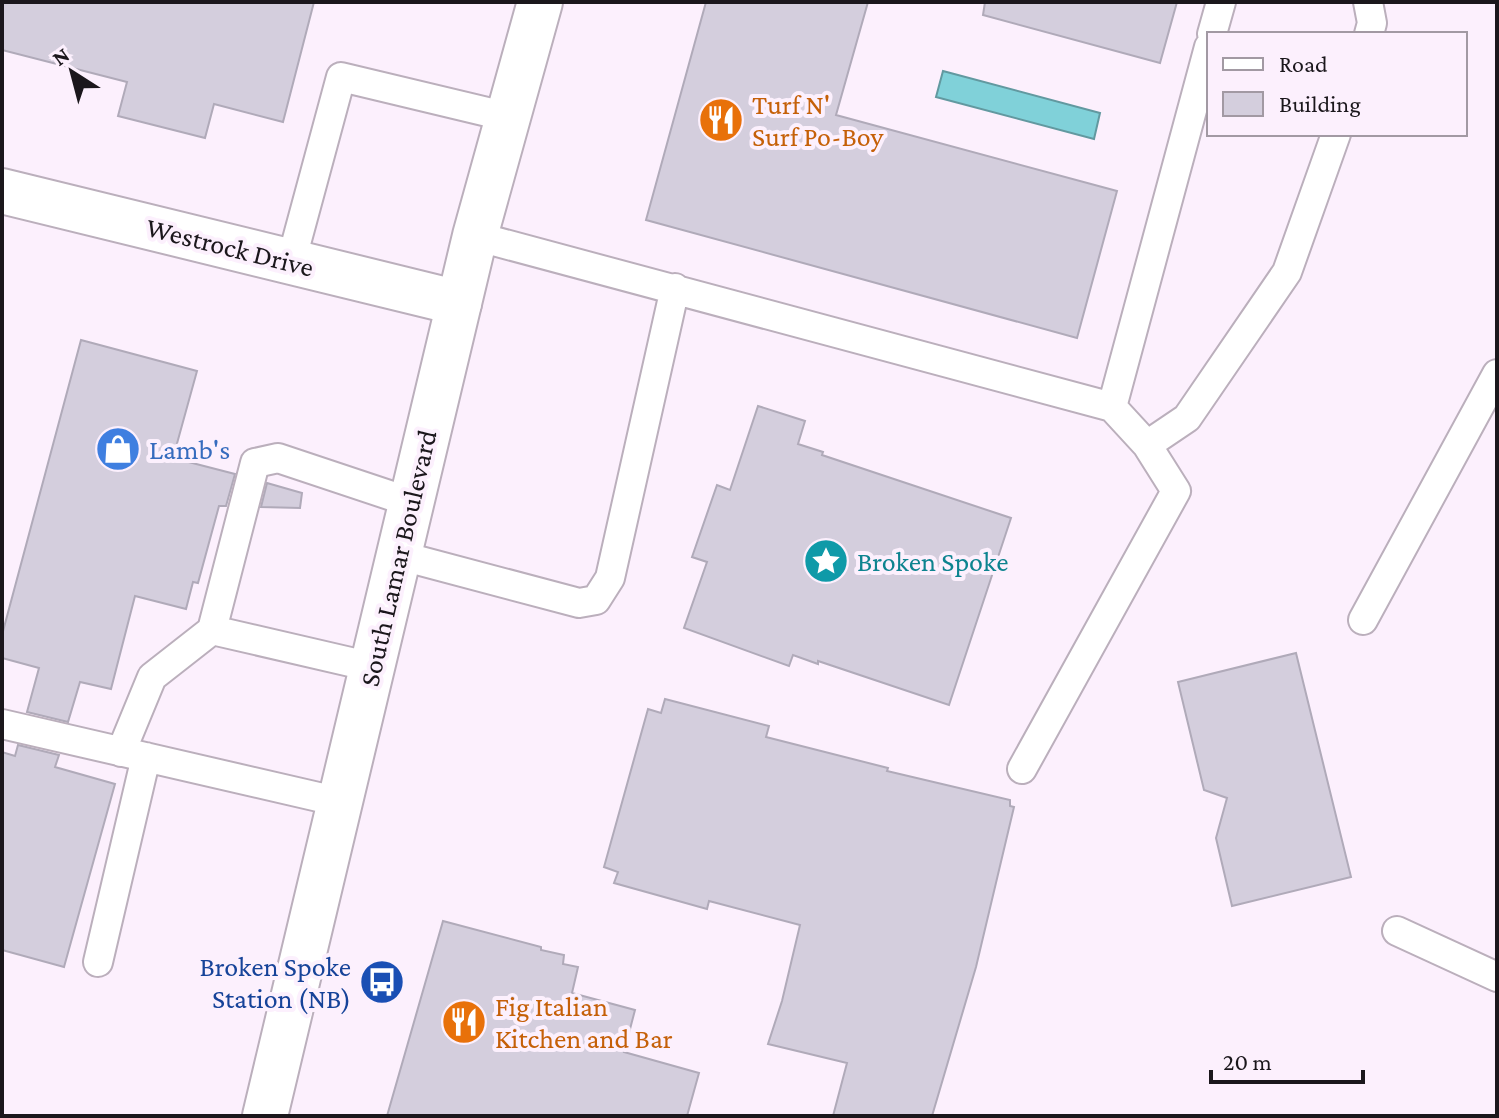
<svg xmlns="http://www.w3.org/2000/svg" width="1499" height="1118" font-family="'Crimson Pro',serif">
  <rect width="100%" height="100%" fill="#fcf0fd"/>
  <path fill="#80d1d9" stroke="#6299a0" stroke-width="2" d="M943 71 1100 113 1094 139 936 97Z"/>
  <path fill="#d4cedd" stroke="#b0aab9" stroke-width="2" d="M2 2H314L283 122 214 104 205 138 118 116 127 82 2 50Z
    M706 2H868L836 115 1117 191 1077 338 646 220Z
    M985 2H1177L1160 63 983 15Z
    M81 340 197 371 173 458 235 474 226 506H219L198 583 193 582 186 609 135 596 111 689 80 682 68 722 27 712 39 668 2 658V635Z
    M758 406 805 421 798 444 823 452 822 455 1011 518 949 705 818 661V664L793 655 789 666 684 628 707 562 692 557 717 485 730 490Z
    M267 483 302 493 300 508 261 507Z
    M1296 653 1351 877 1232 906 1216 838 1227 798 1204 790 1178 682Z
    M665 699 769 726 766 737 888 768 887 771 1010 800V806L1014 807 976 967 932 1116H833L847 1063 768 1044 782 1001 800 925 709 901 707 909 614 883 618 872 604 867 648 709 661 713Z
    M18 745 59 755 55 767 115 784 64 967 2 950V752L15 756Z
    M443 921 541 947V950L564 955 563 964 578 967 572 993 635 1010 624 1052 699 1073 687 1116H387Z"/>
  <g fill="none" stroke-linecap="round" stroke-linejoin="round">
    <g stroke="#bbafbc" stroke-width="32">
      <path id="service" d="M1368 2 1372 23 1369 34
        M1212 34 1221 2
        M475 236 1112 407 1147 445 1176 491 1022 769
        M291 262 341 77 508 117
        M1112 407 1209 47
        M1147 445 1187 418 1287 272 1336 134
        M398 555 579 603 596 600 610 578 675 288
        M1363 620 1497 374
        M212 630 255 463 278 458 410 502
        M2 724 340 802
        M121 752 152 677 212 630 372 667
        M1397 931 1497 977
        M98 962 146 757"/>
    </g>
    <g stroke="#bbafbc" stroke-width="48">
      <path id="minor" d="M2 191 459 303"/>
    </g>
    <g stroke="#bbafbc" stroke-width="48">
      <path id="primary" d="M265 1116 475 236 540 2"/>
    </g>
    <use href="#service" stroke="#fff" stroke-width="28"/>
    <use href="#minor" stroke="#fff" stroke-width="44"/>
    <use href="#primary" stroke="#fff" stroke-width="44"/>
  </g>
  <defs>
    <g id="restaurant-disc" transform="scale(2.3)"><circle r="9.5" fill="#e8710a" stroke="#fcf0fd"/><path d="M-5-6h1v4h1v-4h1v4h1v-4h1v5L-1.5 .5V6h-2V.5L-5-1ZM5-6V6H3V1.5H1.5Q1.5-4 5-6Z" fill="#fff"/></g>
    <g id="shop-disc" transform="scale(2.3)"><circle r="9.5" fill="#3f7fe0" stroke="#fcf0fd"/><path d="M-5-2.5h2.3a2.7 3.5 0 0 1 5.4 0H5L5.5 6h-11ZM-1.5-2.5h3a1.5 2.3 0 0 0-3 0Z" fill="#fff"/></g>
    <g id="sight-disc" transform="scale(2.3)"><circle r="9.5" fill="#0f9aa8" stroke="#fcf0fd"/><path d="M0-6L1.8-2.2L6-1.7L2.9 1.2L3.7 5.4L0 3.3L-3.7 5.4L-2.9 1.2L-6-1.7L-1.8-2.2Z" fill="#fff"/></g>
    <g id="bus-disc" transform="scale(2.3)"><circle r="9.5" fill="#1a4fb4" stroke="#fcf0fd"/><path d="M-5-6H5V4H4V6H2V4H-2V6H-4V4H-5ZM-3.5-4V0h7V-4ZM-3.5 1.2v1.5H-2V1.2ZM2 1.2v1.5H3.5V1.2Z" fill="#fff"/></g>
  </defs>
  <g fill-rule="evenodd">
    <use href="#restaurant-disc" x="721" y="120"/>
    <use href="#shop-disc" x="118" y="449"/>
    <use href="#sight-disc" x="826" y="561"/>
    <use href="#bus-disc" x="382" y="982"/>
    <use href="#restaurant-disc" x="464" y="1022"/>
  </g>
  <g text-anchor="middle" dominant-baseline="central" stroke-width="8" stroke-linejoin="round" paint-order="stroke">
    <g font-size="28" fill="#c56008" stroke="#fcf0fd" text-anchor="start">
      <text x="752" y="104">Turf N'<tspan x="752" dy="32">Surf Po-Boy</tspan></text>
      <text x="495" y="1006">Fig Italian<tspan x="495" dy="32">Kitchen and Bar</tspan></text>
    </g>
    <g font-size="28" fill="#1b171c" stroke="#fcf0fd">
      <text transform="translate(230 247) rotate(14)">Westrock Drive</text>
      <text transform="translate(398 558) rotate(-77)">South Lamar Boulevard</text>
    </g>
    <g font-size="28" fill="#366cbe" stroke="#fcf0fd" text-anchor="start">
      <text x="149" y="449">Lamb's</text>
    </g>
    <g font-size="28" fill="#0d838f" stroke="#fcf0fd" text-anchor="start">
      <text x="857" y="561">Broken Spoke</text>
    </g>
    <g font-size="28" fill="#164399" stroke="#fcf0fd" text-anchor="end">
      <text x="351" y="966">Broken Spoke<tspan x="351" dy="32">Station (NB)</tspan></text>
    </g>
  </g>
  <rect width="1499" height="1118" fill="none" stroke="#1b171c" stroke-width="8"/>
  <rect x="1207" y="32" width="260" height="104" fill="#fcf0fd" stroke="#a299a3" stroke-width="2"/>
  <rect x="1223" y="58" width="40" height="12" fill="#ffffff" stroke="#a299a3" stroke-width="2"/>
  <text x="1279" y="72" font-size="24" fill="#1b171c">Road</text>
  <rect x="1223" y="92" width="40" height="24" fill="#d4cedd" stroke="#a299a3" stroke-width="2"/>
  <text x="1279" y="112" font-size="24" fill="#1b171c">Building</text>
  <g transform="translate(72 72) rotate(324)" stroke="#fcf0fd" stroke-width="6" paint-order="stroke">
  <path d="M0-6L14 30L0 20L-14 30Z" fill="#1b171c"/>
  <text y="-12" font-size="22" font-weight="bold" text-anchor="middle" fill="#1b171c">N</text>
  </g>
  <path d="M1211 1070v12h152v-12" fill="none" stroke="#1b171c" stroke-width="4"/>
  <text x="1223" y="1070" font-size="24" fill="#1b171c" stroke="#fcf0fd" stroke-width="6" paint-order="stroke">20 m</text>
</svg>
